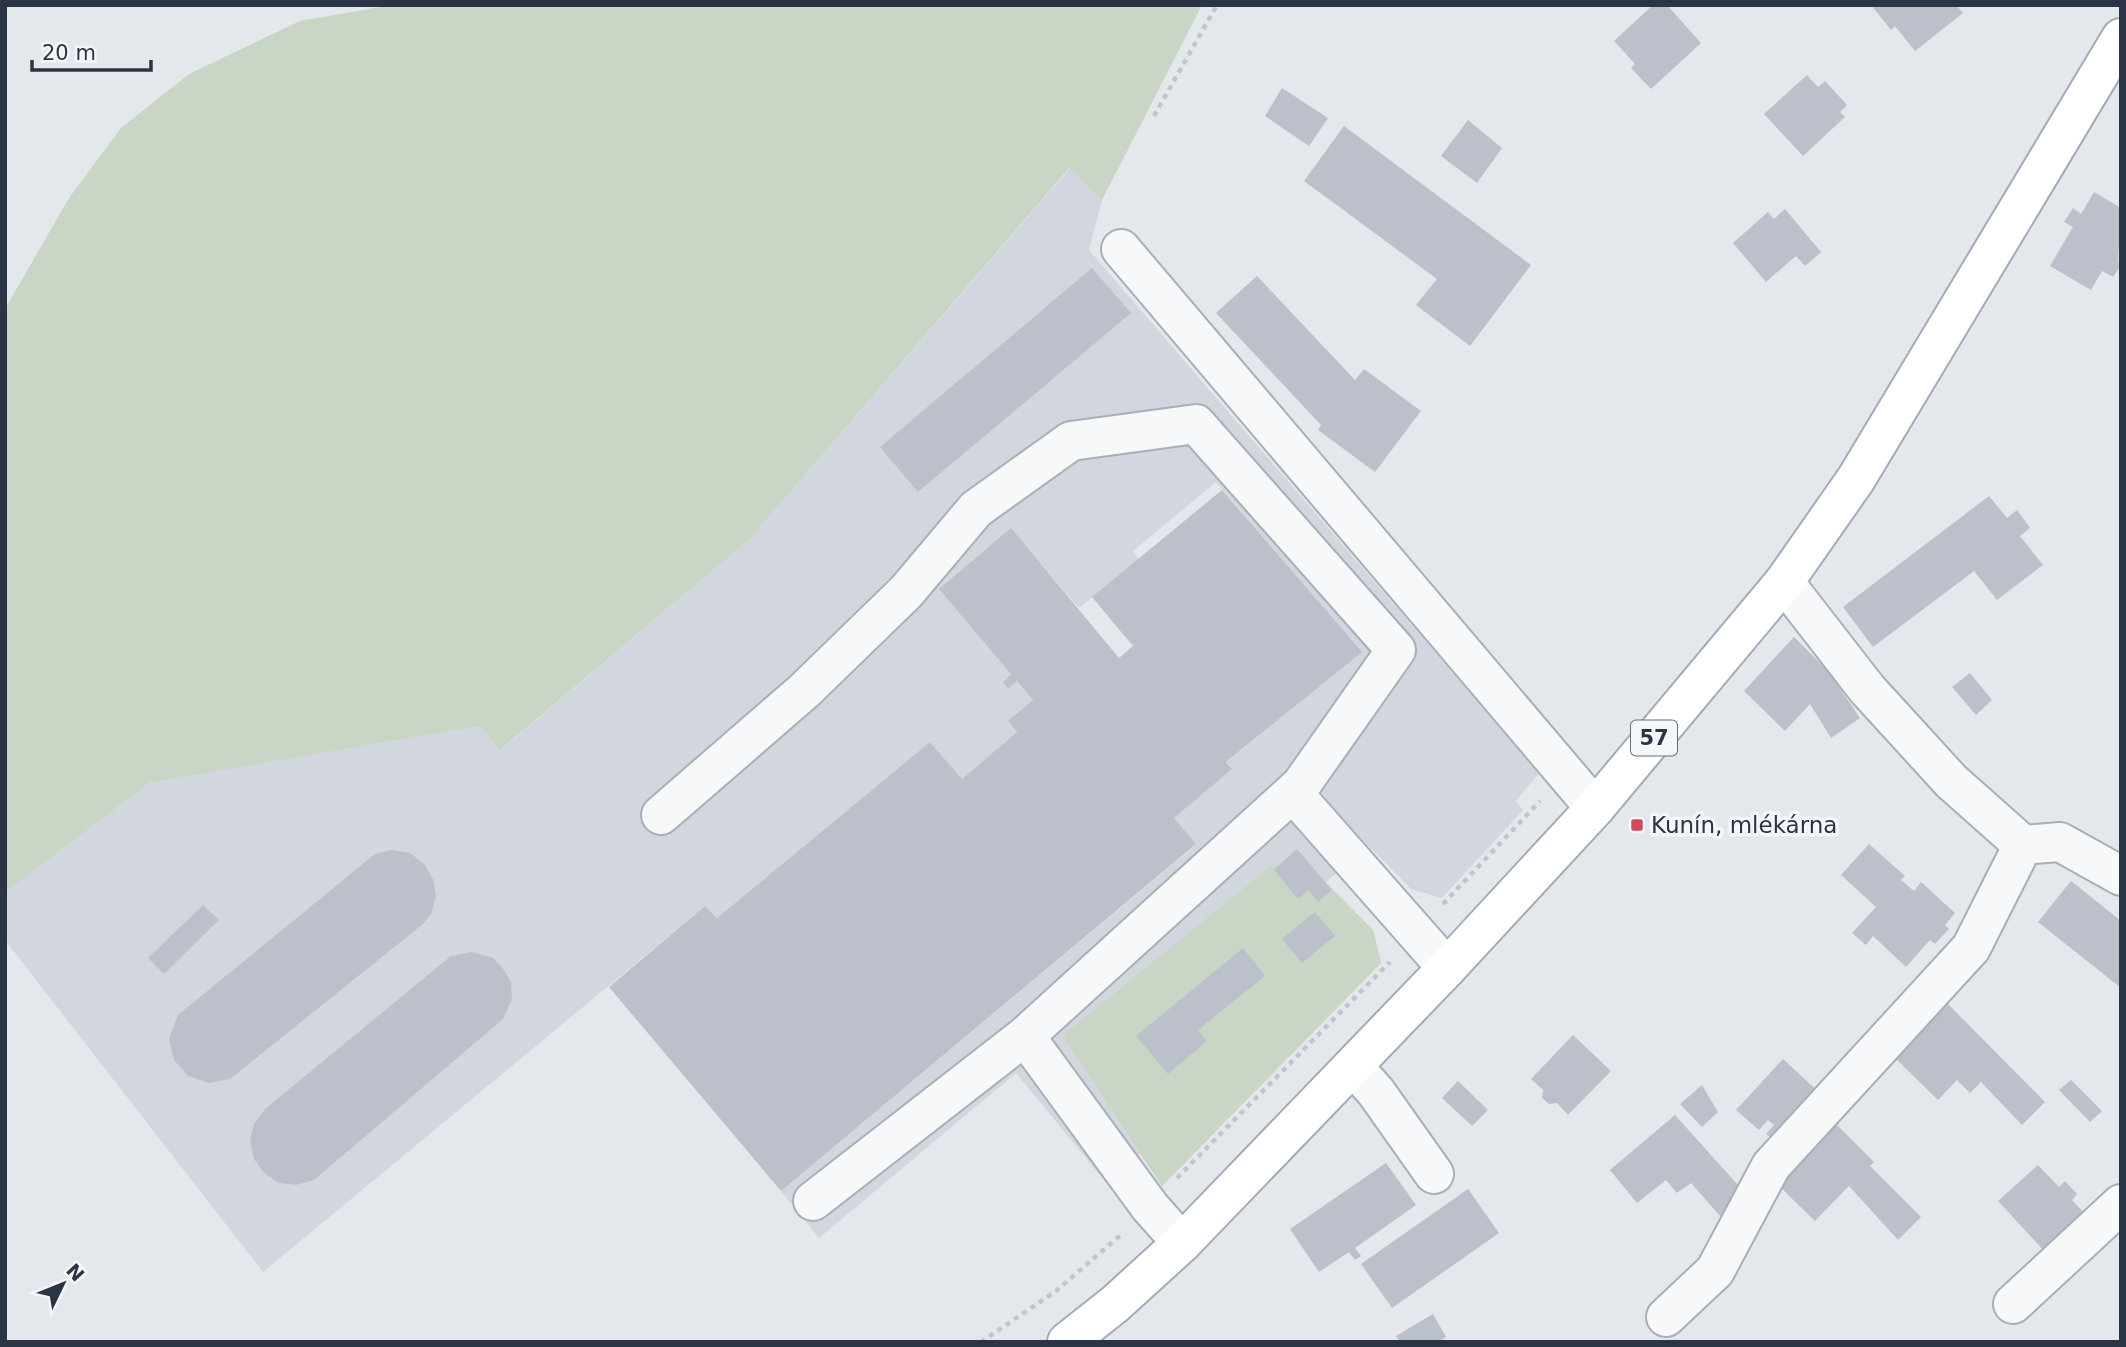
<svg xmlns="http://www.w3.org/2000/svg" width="2126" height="1347" font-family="'DejaVu Sans',sans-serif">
  <rect width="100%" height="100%" fill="#e4e7ec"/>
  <path fill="#d2d6de" d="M1071 167 1102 200 1089 250 1539 773 1516 801 1523 810 1442 898 1411 889 1369 846 1326 882 1373 930 1381 963 1162 1186 1140 1154 1103 1179 1016 1073 819 1238 781 1191 1196 845 1174 818 1231 769 1227 762 1361 652 1216 482 1133 551 1139 559 1079 608 1011 529 940 589 1011 674 1003 682 1008 688 1017 681 1033 700 1008 721 1017 732 962 779 930 742 717 918 705 906 263 1272 5 940V893L149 783 480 726 501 750 750 539Z"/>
  <path fill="#c9d6c5" d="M392 5H1202L1102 200 1070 167 750 539 500 750 480 726 149 783 5 893V309L69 198 121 128 189 74 300 21Z
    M1297 849 1332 890 1373 930 1381 963 1162 1186 1063 1035 1271 866 1274 869Z"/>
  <path fill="#bbc0ca" d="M1653 5H1667L1701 43 1651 89 1631 68 1635 64 1614 41Z
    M1871 5H1956L1963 13 1915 51 1895 26 1891 30Z
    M1807 75 1818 87 1825 81 1847 105 1840 112 1845 117 1803 156 1764 114Z
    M1282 88 1328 118 1309 146 1265 116Z
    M1468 120 1502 148 1477 183 1441 156Z
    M1344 126 1531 265 1470 346 1416 305 1437 279 1304 181Z
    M2094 192 2121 208 2118 262 2121 265 2113 277 2102 271 2091 290 2050 266 2073 227 2064 222 2073 208 2081 214Z
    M1785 209 1821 252 1805 266 1796 256 1766 282 1733 243 1768 212 1774 219Z
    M1092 268 1131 313 918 492 880 447Z
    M1257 276 1355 380 1364 369 1421 411 1375 472 1318 430 1321 425 1216 313Z
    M1222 490 1362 652 1226 762 1232 769 1174 818 1196 844 781 1191 609 987 705 906 717 918 930 742 962 779 1017 732 1008 721 1033 700 1017 681 1008 689 1003 682 1011 674 939 589 1011 528 1119 658 1133 646 1092 597Z
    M1989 496 2007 518 2017 510 2030 528 2020 536 2043 565 1997 600 1974 571 1873 647 1843 607Z
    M1794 637 1829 672 1860 718 1831 738 1810 704 1785 731 1744 691Z
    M1970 673 1992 700 1976 715 1952 687Z
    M1869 844 1905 876 1901 880 1914 891 1921 882 1955 913 1945 925 1949 929 1935 944 1930 940 1906 967 1873 936 1866 945 1852 933 1876 907 1841 875Z
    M1297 849 1332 890 1318 902 1309 890 1298 899 1274 870Z
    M392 850 410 853 424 864 433 879 436 896 431 914 423 924 230 1079 209 1083 188 1076 174 1060 169 1039 178 1015 375 854Z
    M2071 881 2121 921V988L2038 922Z
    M203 905 219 920 164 974 148 958Z
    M1315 912 1335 936 1302 963 1282 939Z
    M1243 948 1265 976 1198 1030 1207 1041 1168 1074 1136 1036Z
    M472 952 493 958 502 967 511 982 512 999 503 1019 314 1180 296 1185 279 1183 264 1173 254 1159 250 1141 254 1124 265 1109 451 956Z
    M1946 1002 2045 1102 2022 1125 1981 1082 1970 1093 1957 1080 1938 1100 1893 1056Z
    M1573 1035 1611 1071 1568 1115 1557 1103 1549 1104 1542 1098 1543 1090 1531 1079Z
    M1783 1059 1822 1095 1778 1144 1766 1134 1774 1125 1768 1120 1759 1130 1736 1110Z
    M2071 1080 2102 1111 2090 1122 2059 1090Z
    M1458 1081 1488 1110 1472 1126 1442 1098Z
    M1702 1085 1718 1112 1702 1127 1680 1104Z
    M1675 1115 1746 1194 1728 1225 1691 1183 1677 1193 1666 1180 1637 1203 1610 1170Z
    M1834 1122 1874 1162 1870 1166 1921 1217 1898 1240 1849 1186 1815 1221 1776 1183Z
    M1386 1163 1416 1205 1355 1248 1361 1256 1355 1260 1349 1252 1319 1272 1290 1229Z
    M2038 1165 2059 1187 2065 1181 2077 1194 2072 1200 2087 1216 2047 1254 1998 1201Z
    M1468 1189 1499 1233 1392 1308 1361 1264Z
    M1433 1314 1446 1337 1438 1342H1400L1396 1336Z"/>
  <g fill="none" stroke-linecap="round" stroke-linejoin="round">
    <g stroke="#a9aeb7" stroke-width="42">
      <path id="minor" d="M1121 249 1595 808
        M1784 582 1867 689 1951 781 2023 845 2060 842 2121 876
        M1293 793 1447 968
        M661 815 804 691 906 592 976 509 1071 441 1196 424 1396 650 1301 785 1025 1036 813 1201
        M1025 1036 1150 1207 1182 1243
        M1353 1066 1376 1092 1434 1174
        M2013 1304 2121 1204
        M1666 1317 1715 1271 1771 1166 1971 948 2023 845"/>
    </g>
    <g stroke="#a3abb8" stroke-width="42">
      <path id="major" d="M1067 1342 1115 1304 1182 1243 1447 968 1595 808 1784 582 1856 479 2121 38"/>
    </g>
    <path stroke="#c2c5cb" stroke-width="4.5" stroke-dasharray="5 5" stroke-linecap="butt" d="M1154 116 1217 5
      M1443 904 1540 801
      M1177 1178 1390 962
      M981 1342 1056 1291 1122 1234"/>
    <use href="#minor" stroke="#f7f8fa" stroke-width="38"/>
    <use href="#major" stroke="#fff" stroke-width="38"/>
  </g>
  <rect fill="#d1495b" stroke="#f4f6f9" stroke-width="2.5" x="1630" y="818" width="14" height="14" rx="3.5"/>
  <g text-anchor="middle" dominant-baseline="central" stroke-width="7" stroke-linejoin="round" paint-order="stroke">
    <rect fill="#f4f6f9" stroke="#676e7b" stroke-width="2" x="1631" y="720.5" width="46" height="35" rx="5"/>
    <g font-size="21" font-weight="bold" fill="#2b3445">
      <text x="1654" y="738">57</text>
    </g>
    <g font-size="23" fill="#2b3445" stroke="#f4f6f9" text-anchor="start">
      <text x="1651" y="825">Kunín, mlékárna</text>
    </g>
  </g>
  <rect width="2126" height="1347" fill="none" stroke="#2b3445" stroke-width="14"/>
  <g transform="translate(63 1284) rotate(47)" stroke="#f4f6f9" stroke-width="5" paint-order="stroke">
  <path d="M0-5L12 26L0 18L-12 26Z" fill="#2b3445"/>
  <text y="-10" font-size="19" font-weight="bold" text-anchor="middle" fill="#2b3445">N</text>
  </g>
  <path d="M32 60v10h119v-10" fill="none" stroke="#2b3445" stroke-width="3.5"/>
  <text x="42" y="60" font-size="21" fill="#2b3445" stroke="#f4f6f9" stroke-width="5" paint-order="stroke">20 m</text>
</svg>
